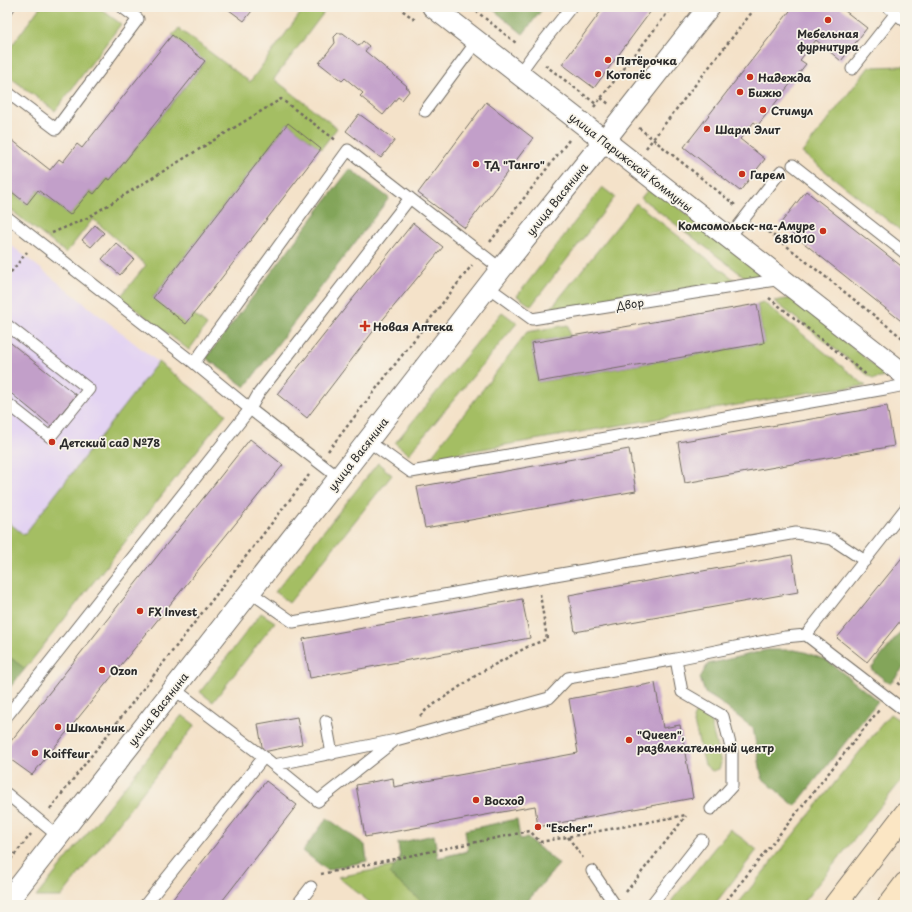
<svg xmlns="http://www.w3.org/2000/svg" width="912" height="912" font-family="'Playpen Sans',sans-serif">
  <rect width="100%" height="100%" fill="#f7f3e8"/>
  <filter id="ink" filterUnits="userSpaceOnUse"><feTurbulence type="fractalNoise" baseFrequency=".025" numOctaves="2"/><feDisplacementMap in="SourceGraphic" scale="8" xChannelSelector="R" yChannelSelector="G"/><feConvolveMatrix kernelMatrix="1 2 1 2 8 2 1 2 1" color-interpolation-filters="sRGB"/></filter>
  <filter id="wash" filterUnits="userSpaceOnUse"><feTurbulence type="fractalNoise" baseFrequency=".012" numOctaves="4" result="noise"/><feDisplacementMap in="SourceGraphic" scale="16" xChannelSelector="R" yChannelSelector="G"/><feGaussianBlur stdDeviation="0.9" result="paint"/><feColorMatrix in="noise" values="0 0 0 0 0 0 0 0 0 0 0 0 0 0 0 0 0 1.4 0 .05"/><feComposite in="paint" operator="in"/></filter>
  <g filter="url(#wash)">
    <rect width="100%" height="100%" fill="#f4e2c9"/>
    <path fill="#e3d3f2" d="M7 242 158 362 24 535 7 521Z"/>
    <path fill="#a4be64" stroke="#687448" d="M40 7H98L121 24 55 111 7 75V52Z
      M305 7H328L274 79 337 128 321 149 288 123 153 297 186 323 193 314 207 325 189 350 120 297 146 265 93 219 66 253 7 207V188L27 204 38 190 70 215 90 191 94 194 107 178 110 180 205 62 172 35 179 29 250 82Z
      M905 66V234L802 153 869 67Z
      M651 186 765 275 746 278 641 198Z
      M602 187 615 197 531 306 517 296Z
      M636 203 736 281 548 312Z
      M793 298 888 377 873 379 774 301Z
      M763 302 866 386 824 390 430 458 527 332 568 325 570 336 531 343 538 382 764 343 757 304Z
      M502 312 517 323 409 454 395 443Z
      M158 362 226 414 25 669 7 655V521L24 535Z
      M378 463 392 475 289 603 275 592Z
      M261 613 275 622 213 702 200 692Z
      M702 711 709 717 721 763 719 769 712 771 705 765 693 719 695 714Z
      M890 714 905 724V776L801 905H737Z
      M182 715 195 725 61 897H36Z
      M730 829 757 850 714 905H671L672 900Z
      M527 838 559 864 524 905H373L338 877 437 858Z"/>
    <path fill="#83a55a" stroke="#576842" d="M490 7H544L523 34Z
      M350 169 389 198 245 387 206 358Z
      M905 626V666L890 684 871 669Z
      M767 650H794L805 652 828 661 878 701 795 806 762 778 753 728 718 701 705 693 700 678 708 664Z
      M7 655 25 669 7 691Z
      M327 818 365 845 367 861 327 870 303 851Z
      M517 819 520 839 527 838 559 864 524 905H426L389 874 400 858 398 843 434 835 438 858 468 851 465 830Z"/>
    <g id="blocks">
      <path fill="#c29fc9" d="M225 7H255L244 21Z
        M604 7H654L594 88 562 64Z
        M793 7H840L867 28 841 61 816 40 800 60 806 64 758 125 754 122 740 139 765 159 740 191 684 147Z
        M338 33H343L359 46 363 41 369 46 365 51 407 86 406 87 410 90 402 100 398 97 383 115 360 96 363 93 345 78 342 81 319 63 335 43 334 37Z
        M172 35 205 61 110 180 107 178 94 194 90 191 70 215 38 190 27 204 7 188V136L50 170 59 159 63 162 77 144 82 148Z
        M486 102 533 138 465 228 418 193Z
        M359 114 395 140 381 158 346 131Z
        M288 123 321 149 186 324 153 298Z
        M806 191 905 269V324L780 224Z
        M413 223 443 247 375 329 307 418 277 394Z
        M95 225 104 233 91 247 82 240Z
        M116 243 134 259 120 275 102 259Z
        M757 304 764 343 538 382 531 343Z
        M7 340 76 395 51 426 7 390Z
        M887 406 894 446 685 483 678 442Z
        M250 439 283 465 32 775 7 757V746Z
        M629 449 636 491 425 528 417 487Z
        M905 554V615L867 662 837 638Z
        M792 555 798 592 575 632 569 595Z
        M522 599 530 638 310 678 303 639Z
        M655 683 663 728 680 725 693 798 538 827 535 806 365 837 356 785 393 778 394 787 578 753 569 699Z
        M297 717 302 744 263 752 258 724Z
        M266 781 297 805 219 905H168Z"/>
    </g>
  </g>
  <g filter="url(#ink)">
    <use href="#blocks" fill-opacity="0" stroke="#716b62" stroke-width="1"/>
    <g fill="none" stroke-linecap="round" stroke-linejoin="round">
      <g stroke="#716b62" stroke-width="13">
        <path id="lane" d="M888 7 905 21
          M7 10 9 7
          M852 69 896 13
          M519 74 532 56 571 7
          M7 92 56 129 138 19 122 7
          M425 111 477 41
          M793 165 905 253
          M7 217 194 363 250 409 339 478
          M729 238 781 171
          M488 287 532 319 782 279
          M7 325 89 389 50 437 7 403
          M194 363 348 150 501 269
          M368 441 411 472 885 389 905 385
          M250 592 293 622 538 578 796 533 832 539 865 561
          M806 635 905 509
          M676 659 682 692 723 716 732 752V786L711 809
          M174 689 264 757 318 801 393 742
          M7 716 250 409 259 393 410 198
          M326 721 332 754
          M274 765 396 740 549 698 568 678 676 659 785 637 806 635 905 711
          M7 794 58 836
          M592 871 615 905
          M145 905 264 757
          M297 905 311 887
          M651 905 702 840"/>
      </g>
      <g stroke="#716b62" stroke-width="23">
        <path id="street" d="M433 7 905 375
          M7 902 339 478 501 269 604 141 709 7"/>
      </g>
      <g stroke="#716b62" stroke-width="24">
        <path id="secondary" d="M835 905 905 814
          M889 905 905 884"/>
      </g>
      <path stroke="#716b62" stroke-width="2.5" stroke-dasharray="3 3" stroke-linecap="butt" d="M398 7 415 20
        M471 7 516 43
        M545 65 596 104
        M601 98 609 104
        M594 107 672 7
        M639 128 735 205
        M646 148 756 7
        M759 224 905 340
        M52 233 87 218 281 99 337 141
        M490 242 569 140
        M7 277 27 252
        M769 298 868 376
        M328 451 472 265
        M898 685 905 676
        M420 716 426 710 481 672 529 646 547 639 540 594
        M50 809 309 475
        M568 837 583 858
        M7 864 31 834
        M321 874 530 831 540 842 686 815
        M626 892 686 816
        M723 905 879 710"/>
      <use href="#lane" stroke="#fff" stroke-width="11"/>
      <use href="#street" stroke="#fff" stroke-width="21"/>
      <use href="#secondary" stroke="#fbe6c4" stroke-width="22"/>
    </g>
  </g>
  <g fill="#c8321e" stroke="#f7f3e8" stroke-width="1.5">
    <circle cx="828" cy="20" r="4"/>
    <circle cx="608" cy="60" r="4"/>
    <circle cx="598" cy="74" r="4"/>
    <circle cx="750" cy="77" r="4"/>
    <circle cx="740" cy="92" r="4"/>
    <circle cx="763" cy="110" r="4"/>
    <circle cx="707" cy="129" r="4"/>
    <circle cx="476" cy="164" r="4"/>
    <circle cx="742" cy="174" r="4"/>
    <circle cx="823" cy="231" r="4"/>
    <path d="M363 320h4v4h4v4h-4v4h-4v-4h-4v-4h4z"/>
    <circle cx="52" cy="442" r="4"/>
    <circle cx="140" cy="611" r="4"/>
    <circle cx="102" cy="670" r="4"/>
    <circle cx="58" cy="727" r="4"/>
    <circle cx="629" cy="740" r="4"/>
    <circle cx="35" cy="753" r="4"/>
    <circle cx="476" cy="800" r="4"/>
    <circle cx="538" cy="827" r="4"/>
  </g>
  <g text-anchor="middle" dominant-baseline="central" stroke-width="3.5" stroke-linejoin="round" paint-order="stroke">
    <g font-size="11" font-weight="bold" fill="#2b2b2b" stroke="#f7f3e8" text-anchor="start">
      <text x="828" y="33" text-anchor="middle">Мебельная<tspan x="828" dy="13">фурнитура</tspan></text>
      <text x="616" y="60">Пятёрочка</text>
      <text x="606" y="74">Котопёс</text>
      <text x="758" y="77">Надежда</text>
      <text x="748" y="92">Бижю</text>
      <text x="771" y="110">Стимул</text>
      <text x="715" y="129">Шарм Элит</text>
      <text x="484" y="164">ТД "Танго"</text>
      <text x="750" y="174">Гарем</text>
      <text x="815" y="225" text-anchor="end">Комсомольск-на-Амуре<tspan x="815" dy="13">681010</tspan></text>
      <text x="373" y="326">Новая Аптека</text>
      <text x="60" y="442">Детский сад №78</text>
      <text x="148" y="611">FX Invest</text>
      <text x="110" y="670">Ozon</text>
      <text x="66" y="727">Школьник</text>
      <text x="637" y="734">"Queen",<tspan x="637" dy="13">развлекательный центр</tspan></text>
      <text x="43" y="753">Koiffeur</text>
      <text x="484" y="800">Восход</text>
      <text x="546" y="827">"Escher"</text>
    </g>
    <g font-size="11" fill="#2b2b2b" stroke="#f7f3e8">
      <text transform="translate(631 162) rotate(38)">улица Парижской Коммуны</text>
      <text transform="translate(557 199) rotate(-51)">улица Васянина</text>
      <text transform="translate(630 304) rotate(-9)">Двор</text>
      <text transform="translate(358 454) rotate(-52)">улица Васянина</text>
      <text transform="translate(158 709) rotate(-52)">улица Васянина</text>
    </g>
  </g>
  <rect width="912" height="912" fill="none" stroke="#f7f3e8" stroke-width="24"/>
</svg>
